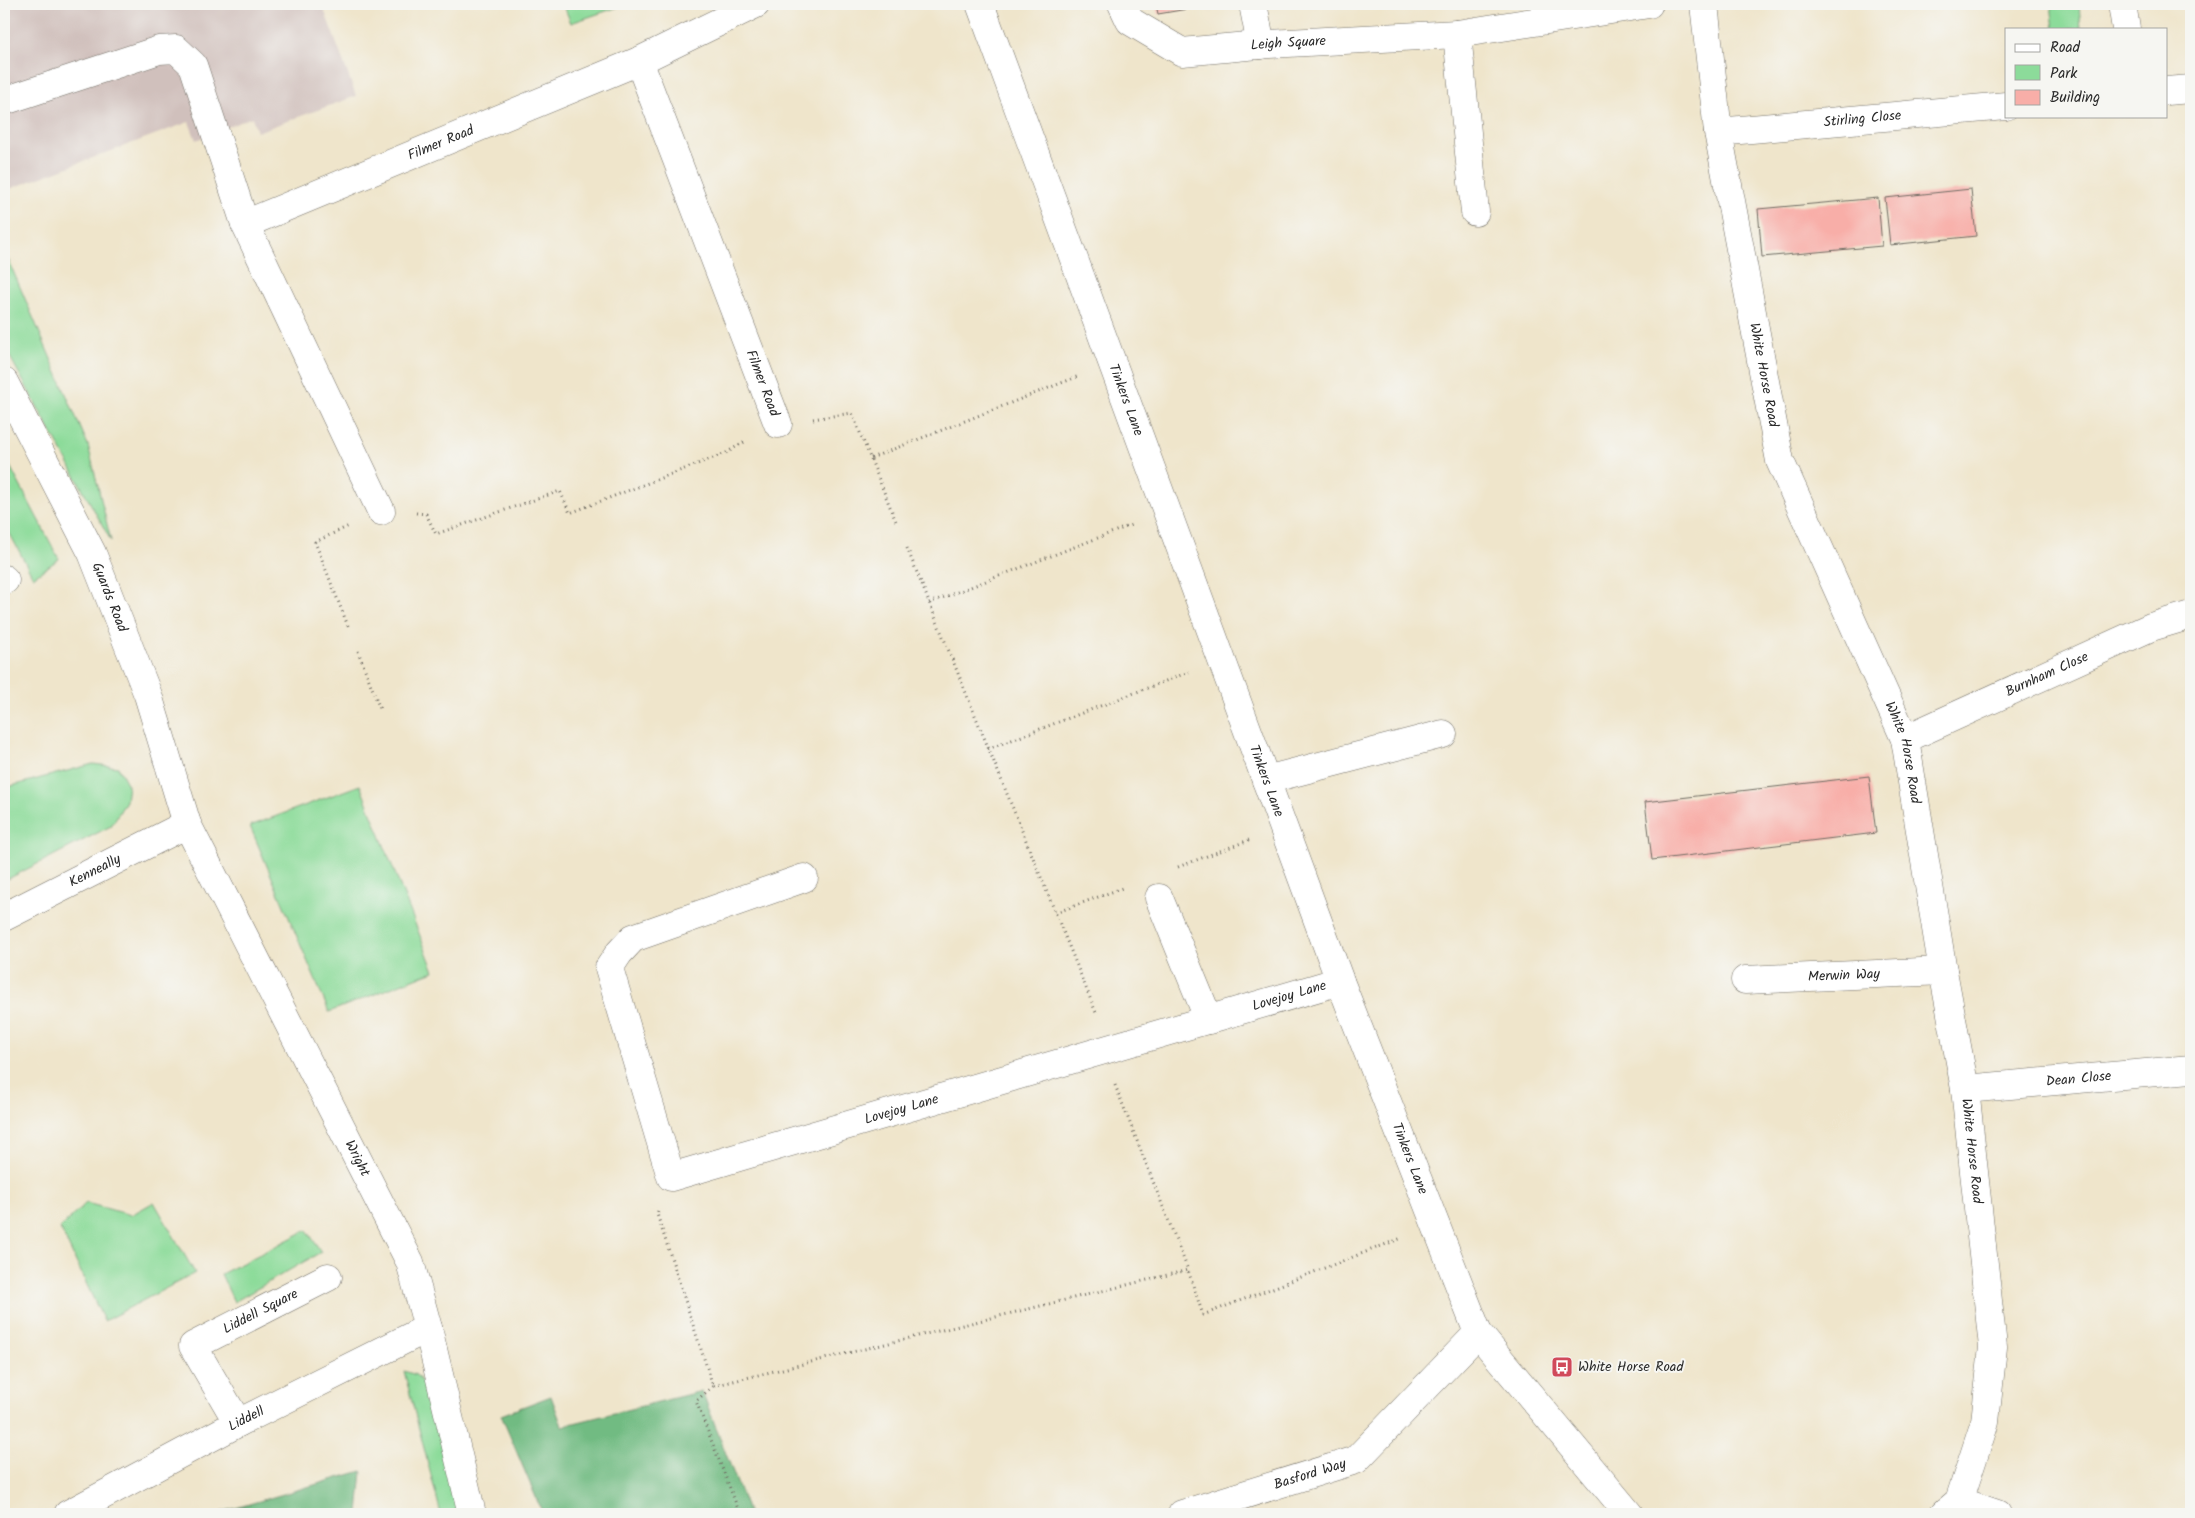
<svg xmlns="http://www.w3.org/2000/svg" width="2195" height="1518" font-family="Kalam,sans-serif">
  <rect width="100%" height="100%" fill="#f6f6f2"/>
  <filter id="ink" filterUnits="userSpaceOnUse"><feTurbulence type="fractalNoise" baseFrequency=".02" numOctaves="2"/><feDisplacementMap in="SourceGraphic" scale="10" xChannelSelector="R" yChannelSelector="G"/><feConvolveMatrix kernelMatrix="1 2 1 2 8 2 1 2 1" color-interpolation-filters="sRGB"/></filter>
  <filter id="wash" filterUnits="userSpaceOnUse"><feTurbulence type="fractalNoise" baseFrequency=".0096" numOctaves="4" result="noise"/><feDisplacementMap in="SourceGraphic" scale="20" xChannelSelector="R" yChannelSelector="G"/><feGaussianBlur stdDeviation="1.12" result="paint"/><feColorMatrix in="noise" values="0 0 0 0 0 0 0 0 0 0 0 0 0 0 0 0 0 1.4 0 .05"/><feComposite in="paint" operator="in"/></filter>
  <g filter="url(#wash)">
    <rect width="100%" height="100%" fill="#efe5cb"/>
    <path fill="#d0c0bc" d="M4 4H322L356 96 257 132 252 117 196 140 189 122 4 191Z"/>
    <path fill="#8cdb9a" stroke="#5c8362" d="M563 4H627L571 23Z
      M2051 4H2079L2081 29H2054Z
      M4 250 88 445 111 541 4 346Z
      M4 455 59 559 33 577 4 523Z
      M93 764 118 767 128 785 126 801 111 826 4 881V788Z
      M360 785 434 971 329 1012 250 826Z
      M154 1202 195 1273 104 1321 60 1228 86 1203 131 1215Z
      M307 1230 321 1252 234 1302 221 1274Z
      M404 1371 416 1375 430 1391 462 1514H441Z"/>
    <path fill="#71bb82" stroke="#4e7356" d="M702 1391 749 1514H543L501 1415 551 1396 562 1426Z
      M362 1471 358 1514H215Z"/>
    <g id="blocks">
      <path fill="#f8aea8" d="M1156 4H1205V6L1158 14Z
        M1971 189 1976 236 1890 245 1885 198Z
        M1878 198 1882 246 1762 257 1758 209Z
        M1869 776 1876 833 1652 860 1645 802Z"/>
    </g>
  </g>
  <g filter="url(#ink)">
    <use href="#blocks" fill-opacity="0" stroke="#706c63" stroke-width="1"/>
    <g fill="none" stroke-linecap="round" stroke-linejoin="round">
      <g stroke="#706c63" stroke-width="29">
        <g id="minor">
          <path id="s1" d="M980 4 1340 981 1478 1333 1629 1514"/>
          <path id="s2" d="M1122 4 1130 21 1182 52 1269 44 1457 34 1649 4"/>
          <path d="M1253 4 1261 45"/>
          <path id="s3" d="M1704 4 1718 132 1780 461 1905 739 1943 971 1965 1089 1993 1347 1985 1422 1959 1501 1944 1514"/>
          <path d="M2122 4 2126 29"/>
          <path d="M1457 34 1475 212"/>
          <path id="s4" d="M639 61 778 424"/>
          <path d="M2166 91 2191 89"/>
          <path d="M4 101 159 50 176 49 193 65 245 224 381 511"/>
          <path id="s5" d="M1718 132 2006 106"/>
          <path id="s6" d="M245 224 639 61 756 4"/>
          <path id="s7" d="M4 382 92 553 148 695 187 824 410 1262 428 1328 472 1514"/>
          <path d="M4 579 5 580"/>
          <path id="s8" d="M1905 739 2151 627 2191 615"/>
          <path d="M1266 780 1443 734"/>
          <path id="s9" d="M804 878 633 938 619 953 609 968 671 1177 1340 981"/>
          <path d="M1159 898 1209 1020"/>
          <path id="s10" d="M4 917 187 824"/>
          <path id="s11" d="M1745 980 1943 971"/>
          <path id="s12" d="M1965 1089 2191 1069"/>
          <path id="s13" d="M238 1423 193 1346 328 1277"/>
          <path d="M1959 1501 1997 1514"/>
          <path id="s14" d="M68 1514 238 1423 428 1328"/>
          <path id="s15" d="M1182 1514 1356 1460 1478 1333"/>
        </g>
      </g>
      <path stroke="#706c63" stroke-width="3" stroke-dasharray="1 4" stroke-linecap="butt" d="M813 419 852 413 897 524
        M871 458 1079 376
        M416 513 426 514 436 534 560 491 570 513 726 453 746 441
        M907 548 1097 1015
        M929 603 1134 524
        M348 626 315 542 349 526
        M358 651 380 709
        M988 749 1189 672
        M1178 867 1249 840
        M1055 913 1125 887
        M1115 1085 1188 1270
        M658 1211 657 1214 713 1386 1188 1270 1203 1315 1402 1238
        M713 1386 696 1401 740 1514"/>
      <use href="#minor" stroke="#fff" stroke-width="28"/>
    </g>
  </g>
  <defs>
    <g id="bus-square" transform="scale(1.125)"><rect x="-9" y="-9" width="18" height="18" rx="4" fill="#d1495b" stroke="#f6f6f2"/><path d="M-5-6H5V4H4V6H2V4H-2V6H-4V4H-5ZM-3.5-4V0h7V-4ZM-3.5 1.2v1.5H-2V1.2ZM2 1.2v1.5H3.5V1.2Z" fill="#fff"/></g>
  </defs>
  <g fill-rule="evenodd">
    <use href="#bus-square" x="1562" y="1367"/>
  </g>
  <g text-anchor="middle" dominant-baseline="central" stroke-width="4" stroke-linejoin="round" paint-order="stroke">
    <g font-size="14" fill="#2b2b2b" stroke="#f6f6f2">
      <text stroke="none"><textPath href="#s2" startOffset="186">Leigh Square</textPath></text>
      <text stroke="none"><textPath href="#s5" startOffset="145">Stirling Close</textPath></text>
      <text stroke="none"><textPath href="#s6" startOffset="212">Filmer Road</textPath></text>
      <text stroke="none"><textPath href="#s3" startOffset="376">White Horse Road</textPath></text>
      <text stroke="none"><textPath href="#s4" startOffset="345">Filmer Road</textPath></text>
      <text stroke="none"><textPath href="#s1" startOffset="422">Tinkers Lane</textPath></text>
      <text stroke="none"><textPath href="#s7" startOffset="240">Guards Road</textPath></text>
      <text stroke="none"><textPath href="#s8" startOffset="156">Burnham Close</textPath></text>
      <text stroke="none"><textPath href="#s3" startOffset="781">White Horse Road</textPath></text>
      <text stroke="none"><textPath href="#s1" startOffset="828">Tinkers Lane</textPath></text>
      <text stroke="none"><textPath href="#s10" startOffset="102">Kenneally</textPath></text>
      <text stroke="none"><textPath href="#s11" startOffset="99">Merwin Way</textPath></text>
      <text stroke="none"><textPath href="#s9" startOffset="1082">Lovejoy Lane</textPath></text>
      <text stroke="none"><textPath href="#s12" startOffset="114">Dean Close</textPath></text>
      <text stroke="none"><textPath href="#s9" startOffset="678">Lovejoy Lane</textPath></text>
      <text stroke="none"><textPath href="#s3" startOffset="1186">White Horse Road</textPath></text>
      <text stroke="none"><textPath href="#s7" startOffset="855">Wright</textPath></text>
      <text stroke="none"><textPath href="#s1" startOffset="1232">Tinkers Lane</textPath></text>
      <text stroke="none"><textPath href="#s13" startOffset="165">Liddell Square</textPath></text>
      <text stroke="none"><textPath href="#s14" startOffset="202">Liddell</textPath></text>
      <text stroke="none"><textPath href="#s15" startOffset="134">Basford Way</textPath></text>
    </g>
    <g font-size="14" fill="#2b2b2b" stroke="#f6f6f2" text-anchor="start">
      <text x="1578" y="1367">White Horse Road</text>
    </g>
  </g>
  <rect width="2195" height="1518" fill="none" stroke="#f6f6f2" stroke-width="20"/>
  <rect x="2005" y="28" width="162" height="90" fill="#f6f6f2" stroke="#a5a5a2"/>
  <rect x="2015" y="44" width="25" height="8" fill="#ffffff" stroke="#a5a5a2"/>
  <text x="2050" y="52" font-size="15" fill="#2b2b2b">Road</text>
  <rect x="2015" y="65" width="25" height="15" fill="#8cdb9a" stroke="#a5a5a2"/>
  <text x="2050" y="78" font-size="15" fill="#2b2b2b">Park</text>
  <rect x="2015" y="90" width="25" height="15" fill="#f8aea8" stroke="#a5a5a2"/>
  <text x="2050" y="102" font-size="15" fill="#2b2b2b">Building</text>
</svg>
